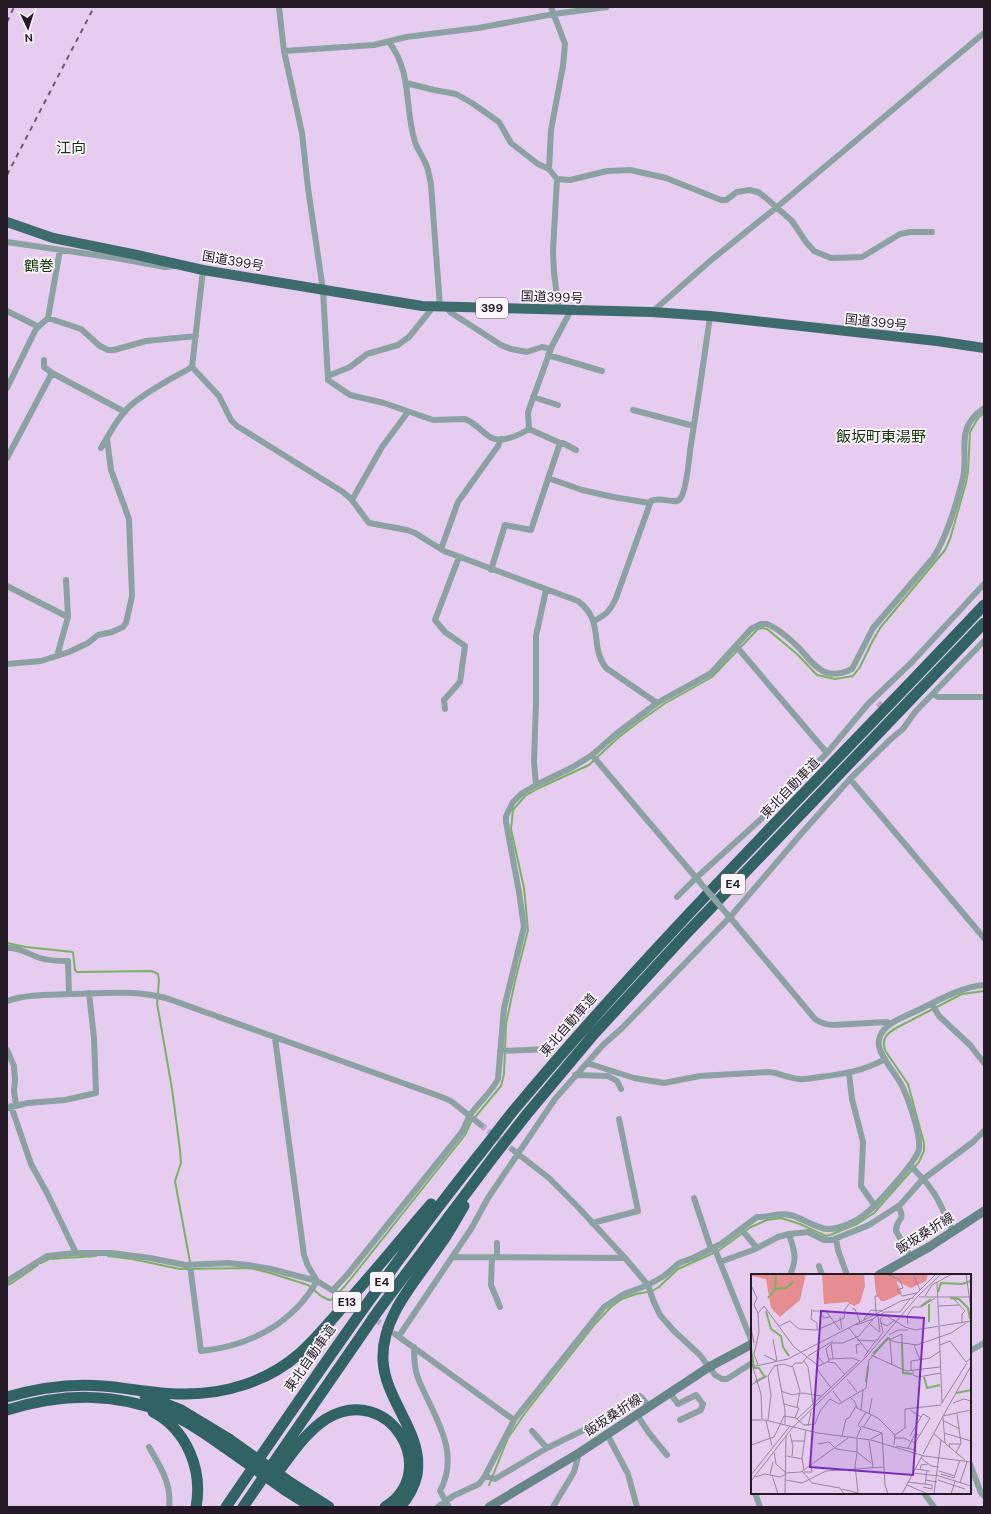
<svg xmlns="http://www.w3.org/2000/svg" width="991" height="1514" font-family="'DM Sans','Noto Sans JP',sans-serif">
  <rect width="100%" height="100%" fill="#e6cdef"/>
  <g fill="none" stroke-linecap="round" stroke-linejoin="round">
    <path stroke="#79b361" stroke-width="2" d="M7 943 26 947 73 952 75 970 77 972 152 971 158 974 159 981 157 1003 172 1089 180 1150 181 1163 175 1181 190 1262
      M108 1256 132 1259 180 1269 250 1268 270 1273 308 1285 321 1296 329 1300 333 1299 345 1286 465 1135 471 1122 501 1086 504 1074 506 1024 515 981 528 930 524 888 511 829 513 810 525 796 539 788 589 765 619 737 640 721 664 704 712 677 758 629 762 628 767 629 797 654 817 675 835 679 853 676 860 667 871 644 880 628 945 550 950 539 966 483 968 472 970 432 978 418 984 413
      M41 1263 49 1259 96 1256
      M7 1285 12 1283 38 1265
      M489 1485 508 1438 525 1413 595 1324 611 1307 622 1299 636 1294 652 1291 659 1287 678 1269 718 1251 751 1227 767 1220 781 1218 800 1224 826 1236 830 1235 857 1224 874 1213 919 1162 924 1151V1143L908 1084 886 1052C880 1039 887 1033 898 1027L962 994 984 991"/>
    <path stroke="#bfa9c7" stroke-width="6" stroke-dasharray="6 3" stroke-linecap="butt" d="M878 703 886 710
      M481 1125 513 1150
      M346 1299 389 1329"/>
    <path stroke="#8ca1a1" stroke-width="6" d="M279 7 284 51 302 133 308 188 323 290 328 380 350 395 384 403 433 420 465 419 469 421C477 425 484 434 492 438 504 443 519 435 529 429
      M389 42C413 74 404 107 415 142 418 151 424 158 427 167 429 173 430 179 431 185L440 307
      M284 51 374 45 406 37 478 28 554 14 607 7
      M406 83 434 90 456 94 472 103 499 122 511 143 538 164 549 169 557 179 570 180 607 171 630 170 666 178 721 200H726L737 192 749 190 758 192 766 198 792 221 806 242 814 251 831 258 862 257 900 234 910 232H932
      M549 169 551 130 563 66 565 44 551 7
      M557 179 553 251 554 273 559 310
      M7 242 116 258 165 267 174 266
      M447 307 450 312 501 345 511 349 527 352 542 347 551 349
      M7 311 37 326
      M652 312 710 261 777 207 984 33
      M48 318 81 329 100 346 108 350H114L146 341 196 336
      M548 355 602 371
      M44 360V367L52 373 125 412
      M192 367 219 396 231 420 237 426 343 492 351 499 369 523 407 530 415 533 444 551 578 601C605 621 589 646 606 668L657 703
      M328 376 350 367 367 354 398 345 409 337 430 311 432 306
      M7 388 36 329 48 318 60 250
      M533 397 558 405
      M633 410 694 426
      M560 443H563L576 450
      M101 448C109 435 117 418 129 407 145 392 173 378 192 367L203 270
      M7 458 52 373
      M548 478 582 490 613 497 650 503
      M352 500 382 447 408 412
      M441 549 458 502 498 446 501 439
      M491 570 505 525 531 530 560 443 529 429 528 412 552 346 571 310
      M7 586 68 617
      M594 621C607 614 610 611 616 598L651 501C661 496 675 505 680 499 686 492 689 461 690 451 697 406 704 361 710 316
      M736 646 827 753
      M57 656 68 617 66 580
      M7 664 41 661 69 652 88 643 98 635 112 632 123 627 126 623 132 596 129 519 111 470 107 439
      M933 694 938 697H984
      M445 709 444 700 460 682 465 646 445 632 435 620 459 557
      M592 755 698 880
      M850 779 984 938
      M536 785 534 762 536 703V636L546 590
      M677 897 696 878 760 820 827 753 868 704 912 662 984 584
      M728 915 815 1019C821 1023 826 1025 833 1025L887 1022 890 1024
      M7 948C19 947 28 954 40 958 49 961 58 961 68 961L69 994
      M7 1001C28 994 49 995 71 994 103 993 135 990 166 998L439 1096 451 1101 481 1125
      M932 1004 939 1016 970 1045 984 1063
      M275 1038 304 1255 308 1266 317 1281 343 1297
      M7 1050 14 1066 15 1080 14 1091 16 1105
      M500 1051 550 1049
      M587 1063 634 1078 664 1083 700 1076 769 1072C779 1073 788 1078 799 1079 805 1080 813 1078 820 1077 843 1074 864 1071 885 1059
      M849 1073 852 1099 863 1142 861 1186 875 1206
      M575 1075 608 1076 617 1081 621 1089
      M11 1106 31 1164 47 1193 76 1253
      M7 1108 28 1103 65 1100 96 1093 94 1038 89 993
      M513 1150 549 1178 577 1206 625 1258 648 1285 653 1300 660 1315 674 1331 700 1355 715 1375 722 1379H727L752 1363
      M910 1165C917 1173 925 1180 931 1189 941 1201 945 1218 953 1231
      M694 1198 711 1249
      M898 1206C907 1222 896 1217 896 1231L911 1257
      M592 1223 638 1211 619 1119
      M741 1229 757 1248
      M789 1234C794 1250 798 1258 790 1275
      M836 1239 838 1250 847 1275
      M714 1247 752 1342
      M452 1257 625 1258
      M492 1257 491 1285 500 1307
      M497 1257V1243
      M720 1262 753 1250 778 1237 789 1234 808 1232 824 1240H832L869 1225 900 1205 922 1180 973 1142 984 1131
      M819 1266 822 1275
      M7 1281 47 1256 76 1253H112L150 1258 185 1265 228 1263 248 1265 271 1269 317 1281C292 1324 250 1346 201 1351L190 1265
      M333 1290 347 1275 462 1132C465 1127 467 1120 470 1115 479 1102 491 1093 498 1079L504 1008 524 927 519 892 506 822V816L513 802 521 794 536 785 573 767 592 755 616 734 657 703 711 673 751 629 761 624H767C779 629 791 640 800 649 816 667 825 682 852 669L873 628 933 558C946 538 957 502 963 478 969 449 954 429 984 408
      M395 1334 514 1420
      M399 1336 471 1229 488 1198 555 1099 603 1045 622 1028 730 917 801 834 850 779 892 738 903 729 915 712 984 641
      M414 1347C414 1357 414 1369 418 1378 432 1414 462 1450 440 1491L449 1507
      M970 1351 984 1343
      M670 1393 678 1404 696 1395 703 1404 701 1410 680 1420
      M637 1415 649 1433 667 1455
      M532 1431 547 1448
      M607 1434 628 1474 637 1507
      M149 1447C160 1466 172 1484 169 1507
      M970 1464 981 1493 984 1496
      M485 1476 495 1479 547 1448 592 1426 638 1396H640L649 1406
      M755 1493 760 1507
      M924 1493 934 1507
      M438 1507 453 1496 479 1484 485 1476 514 1420 604 1307 624 1294 648 1285 664 1276 679 1263 693 1258 721 1244 757 1217C768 1218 778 1212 790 1215 801 1217 819 1230 829 1229 840 1229 857 1221 865 1214 876 1206 917 1161 919 1149 921 1135 909 1101 903 1088 898 1075 876 1054 879 1040 880 1034 885 1028 889 1025 897 1019 908 1015 916 1011 938 1001 960 987 984 985
      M553 1507 574 1472 579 1453"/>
    <path stroke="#668687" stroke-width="9" d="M879 1275 929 1247 984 1211
      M489 1507 579 1453 709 1367 752 1344"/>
    <path stroke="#3e6b6c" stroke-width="10" d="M7 222 53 238 137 255 203 270 422 306 652 312 710 316 937 341 984 348"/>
    <path stroke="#326364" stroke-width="11" d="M145 1396 181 1410 229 1439
      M7 1397C38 1388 70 1383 103 1386 129 1388 155 1394 181 1394 223 1395 267 1382 299 1354 317 1338 332 1319 348 1301 377 1269 403 1236 431 1204
      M7 1410C63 1393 114 1392 169 1414 189 1422 207 1435 224 1447
      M153 1412C187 1430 203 1470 196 1507
      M272 1480C288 1460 304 1433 326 1419 390 1381 442 1472 385 1507
      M291 1483 329 1507
      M285 1490 312 1507
      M226 1507C310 1384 393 1262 486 1146 497 1132 507 1118 519 1104 665 930 828 771 984 605
      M243 1507 378 1311 494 1156 527 1114 594 1034 686 934 984 623
      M400 1507C408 1498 414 1488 417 1475 424 1432 385 1402 383 1360 381 1316 417 1280 440 1245 449 1233 456 1219 464 1206"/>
    <path stroke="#6a5b70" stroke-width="2" stroke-dasharray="5 5" stroke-linecap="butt" d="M7 22 14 7
      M7 175 94 7"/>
    <path stroke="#8ca1a1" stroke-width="6" d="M698 880 727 914"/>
    <path stroke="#326364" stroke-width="11" d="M229 1439 291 1483
      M224 1447 285 1490"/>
  </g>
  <g text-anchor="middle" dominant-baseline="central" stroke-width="3.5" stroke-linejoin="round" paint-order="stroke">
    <g fill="#fbf6fd" stroke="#645c66" stroke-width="1">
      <rect x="476" y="298" width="32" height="20" rx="3"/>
      <rect x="721" y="874" width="24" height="20" rx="3"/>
      <rect x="370" y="1272" width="24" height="20" rx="3"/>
      <rect x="333" y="1292" width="28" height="20" rx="3"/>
    </g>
    <g font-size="12" font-weight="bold" fill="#231a26">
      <text x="492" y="308">399</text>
      <text x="733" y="884">E4</text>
      <text x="382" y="1282">E4</text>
      <text x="347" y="1302">E13</text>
    </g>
    <g font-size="13" fill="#231a26" stroke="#fbf6fd">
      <text transform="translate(233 261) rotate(10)">国道399号</text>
      <text transform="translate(552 297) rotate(2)">国道399号</text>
      <text transform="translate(876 322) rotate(6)">国道399号</text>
      <text transform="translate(790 788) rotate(-46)">東北自動車道</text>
      <text transform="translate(568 1025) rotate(-49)">東北自動車道</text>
      <text transform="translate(925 1233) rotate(-32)">飯坂桑折線</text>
      <text transform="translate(310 1358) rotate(-55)">東北自動車道</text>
      <text transform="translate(613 1415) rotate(-33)">飯坂桑折線</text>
    </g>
    <g font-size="15" fill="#163507" stroke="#fbf6fd">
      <text x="71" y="148">江向</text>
      <text x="39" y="266">鶴巻</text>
      <text x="881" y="437">飯坂町東湯野</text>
    </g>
  </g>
  <g transform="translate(751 1274)">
    <rect width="220" height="220" fill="#e6cdef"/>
    <path d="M0 0H55L49 26 29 43 20 34 15 5 0 2ZM71 0H113L114 12 109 29 103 32 96 28 73 30ZM123 0H177L175 7 160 14 145 7 151 19 134 27H130L125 20Z" fill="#e68d91"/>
    <path fill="none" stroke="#79b361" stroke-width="2" d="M24 15 35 14 42 8M187 18 190 9 211 10 220 7M17 24 24 15 25 0M199 24 208 25 217 34 219 45M178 30V48M170 32 180 25M15 37 20 55 30 62 32 73 38 82M151 69 152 99 161 100M0 74 3 94H8L13 102M122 80 137 64 139 65M173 103 176 114 189 111M4 108 15 102M115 108 117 92M205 119 220 116"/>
    <path fill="none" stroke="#98859f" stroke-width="1" d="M136 0 149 6 152 14 146 16 151 22 166 19M162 0 169 16M215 0 220 35M186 8 188 51M0 11 6 24 3 31 7 39 8 58 3 80 7 91M174 22 181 11 201 0M168 23H220M161 24 185 0M203 25 214 37 211 40V48M187 32 208 31M61 35 60 45 66 49V56M101 35H104L109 48M62 37H75L89 56M7 39 13 32 43 73 68 92 78 87 75 75 81 69H92L108 62 123 44 134 38H149L159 25M69 39 73 44 79 43M125 39 124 22H128M127 42 129 58M89 43 91 55M113 45 120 36 132 37M130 49 136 52 144 46M119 50 128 58M157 50 156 42 162 33H170L184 24M105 51 122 45M28 52 39 47 48 55 66 56 93 44 94 35 99 29M188 53 191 129M0 54 3 69M98 54 117 78M138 61 147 56H157M22 65 26 87M106 66 124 67M126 67 132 58 129 45 134 41 154 53 164 56 220 47M139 67 141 91M151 69V60L138 66 145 68 166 71 200 59 215 49M80 70 82 84M163 71 169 86M189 71 199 67 215 88 220 84M65 80 73 90M106 80 105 71 109 70M13 81 25 87M120 81 155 97 189 93M57 82 82 67M113 83 126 65M78 85 101 84 109 87M0 87 10 120 11 145M53 87 57 93 62 130M77 88 84 89 94 101M26 92 34 136V150M67 92 66 95 80 114M0 93 37 85 150 27 162 24M42 93 49 117 46 133M160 97V87L179 84 189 77M162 97V101L167 103 190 99M96 105 106 118M0 111 16 102M30 117 41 121 51 119 70 122M82 117 90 128M99 123 104 128 106 134 127 144 144 161M202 129 213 125 220 127M33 130 48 134 44 144M190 130 216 89M110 136 112 116M118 140 121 124M192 142 220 92M192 143 194 169M46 145 107 88M0 146H14L67 159 120 166 173 182 220 188M17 146 20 121 17 102 23 92 32 90 41 93 44 89H51L56 83M15 147 21 172M193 147 209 155M53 151 64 150 69 137 79 125 88 130 115 114 118 86 137 65M57 152 60 138M110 152 131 159 134 211 137 220M113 152 120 141M154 154V135L190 131M193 159 220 167M39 160 42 172 41 182M183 160 214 186M91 162 95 145 98 144 105 132M159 162 170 143 159 136M106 163 110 154 107 151 115 138M144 164H153L159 167M120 165 131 159M40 167H53M118 167 122 193M160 167 164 169 179 144 172 140 170 143M67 170 78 168 85 175 106 178 120 189M0 171 23 163 33 142 45 144 54 152M143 171 144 161 154 154M145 172 165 176 164 178M157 174 164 160 168 161M199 174 198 170H210M23 178 25 190 35 199 50 198 97 164M106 178V165M106 179 104 192 107 218M205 179 210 169 206 140M172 180 192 142 220 136M36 182 51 185M170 184 180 192 188 193M164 195 179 197M53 196 51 184 55 156M169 196 170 191 177 190M51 197 61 209 89 214 93 220M188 197 204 202M53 198H61L60 190M162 199 188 202 220 212M19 200 22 188M190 200 203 204 209 186M0 201 39 152M21 201 27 220M4 203 14 200 29 203 35 200M35 206 51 209 75 197 133 193M174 206 186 208M187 206 214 215M0 207 42 153 116 82 166 23 190 0M157 208 181 211V215L172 213M209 209 216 188M174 210 176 197M156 211 177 220M91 215 111 220M34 220 35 162M151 220 171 182M183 220 190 166M200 220 204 207"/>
    <path fill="#7b2cbf" fill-opacity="0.15" stroke="#7b2cbf" stroke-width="2" d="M70 37 173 44 162 201 59 193Z"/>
    <rect width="220" height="220" fill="none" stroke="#231a26" stroke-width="2"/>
  </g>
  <rect width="991" height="1514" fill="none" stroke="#231a26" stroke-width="16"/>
  <g transform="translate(28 28) rotate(176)" stroke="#fbf6fd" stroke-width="3" paint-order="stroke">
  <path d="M0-3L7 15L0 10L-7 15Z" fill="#231a26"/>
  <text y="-6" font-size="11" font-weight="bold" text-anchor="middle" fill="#231a26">N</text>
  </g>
</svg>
